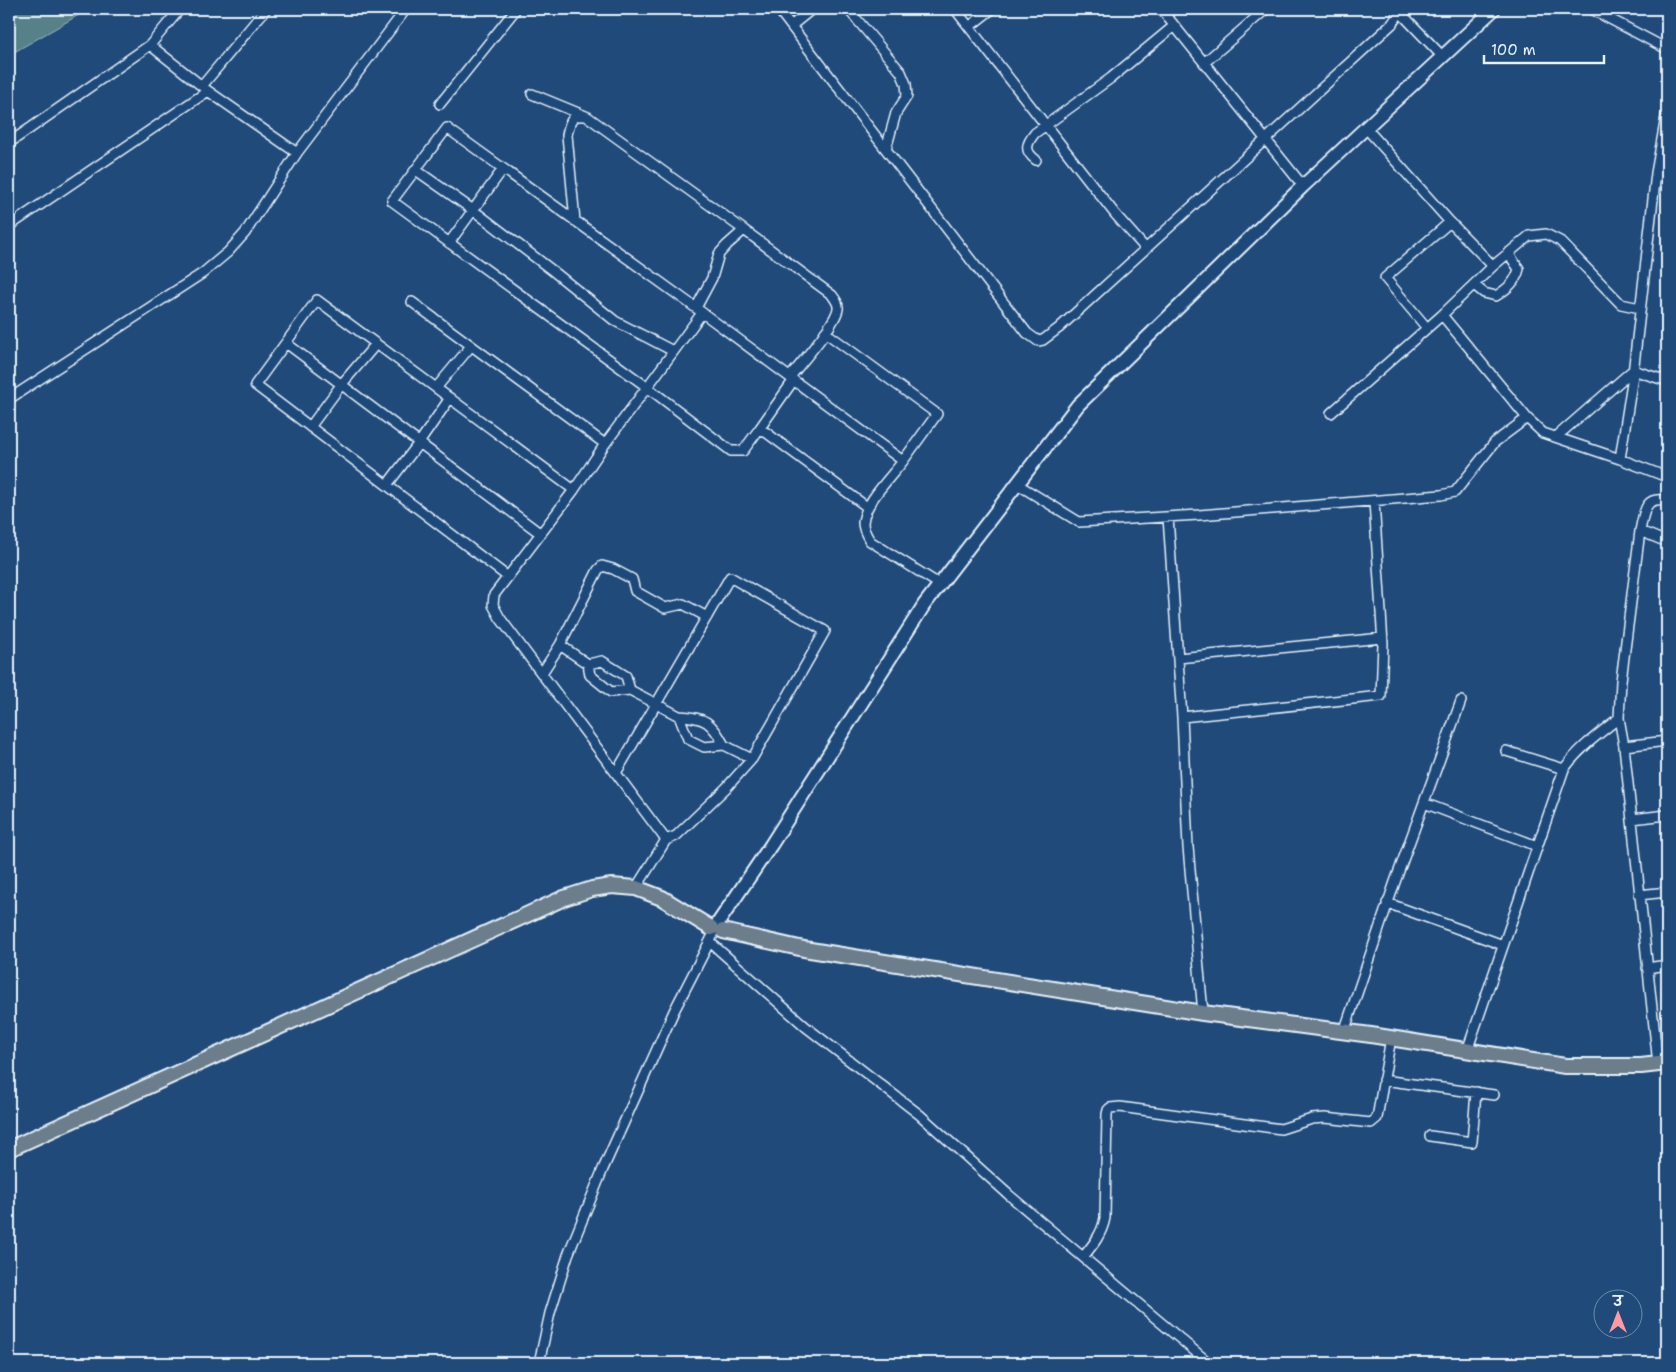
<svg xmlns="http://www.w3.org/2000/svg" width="1676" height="1372" font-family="'Shantell Sans','Playpen Sans Deva',sans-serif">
  <rect width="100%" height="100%" fill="#1f4a7a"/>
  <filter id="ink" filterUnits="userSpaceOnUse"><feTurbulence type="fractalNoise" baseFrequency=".02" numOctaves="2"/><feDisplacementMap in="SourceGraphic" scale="10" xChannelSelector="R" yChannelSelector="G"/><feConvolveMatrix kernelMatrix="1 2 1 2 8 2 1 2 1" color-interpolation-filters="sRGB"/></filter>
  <g filter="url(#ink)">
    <path fill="#568189" stroke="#9fb9c0" d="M9 9H89L9 55Z"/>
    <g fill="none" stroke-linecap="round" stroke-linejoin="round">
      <g stroke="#e8f1f8" stroke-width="12">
        <path id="street" d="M778 9 1027 333 1038 341 1043 340 1059 328 1392 24 1396 18 1398 9
          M848 9 901 72 906 84 907 96 896 113 886 149
          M955 9 1115 214 1146 249
          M1161 9 1303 186
          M1591 9 1667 49
          M1398 10 1443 57
          M791 26 812 9
          M969 27 992 9
          M150 45 180 9
          M1204 63 1266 9
          M202 86 266 9
          M532 94 588 117 744 230 727 245 719 254 712 278 696 308
          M440 104 516 9
          M1366 128 1450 222 1493 266
          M9 143 150 45 208 91 9 226
          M297 153 406 9
          M1036 160C1024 151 1026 144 1035 133L1111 78 1174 26
          M416 170 473 210 553 271 615 321 673 351
          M575 221 567 135C569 125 571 114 583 116
          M744 230 832 295C835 299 839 304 838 309 835 325 801 363 790 377
          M449 243 503 169
          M1474 285 1484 293 1496 296C1507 289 1516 282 1519 269L1508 253
          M412 302 605 444
          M1427 328 1385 278 1450 222
          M825 332 937 414 903 461
          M286 343 541 534
          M436 388 471 346
          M9 399 203 273 228 252 245 233 297 153 208 91
          M1331 413 1442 315
          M1527 418 1543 433 1620 459 1667 477
          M310 427 341 385 376 344
          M760 428 793 381
          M1556 437 1633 370 1667 381
          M1620 459 1632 382 1656 173 1667 111
          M1017 484 1079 522 1199 515 1441 495 1455 492 1495 442 1527 418 1442 315 1493 266 1529 236 1546 234 1560 241 1621 304 1640 308
          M387 485 419 443 450 398
          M867 507 760 428 743 451H731L647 387 392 201 447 128 696 308 903 461C891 477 864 503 863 523 863 530 867 536 870 541L939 584
          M1168 517 1182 717 1188 847 1203 1013
          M1640 531 1667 542
          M508 577 255 385 317 300 574 490
          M560 645 588 664 590 675 611 692 630 690 679 716 688 739 704 747 724 745 752 759
          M1178 658 1382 638
          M588 664 602 661 626 676 630 690
          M542 673 560 645 598 570 602 566 613 569 632 579 635 591 665 608 683 604 707 617
          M679 716C705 717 712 722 724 745
          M1182 717 1381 696 1383 644 1374 501
          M1624 746 1667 741
          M1506 751 1564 769
          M616 773 730 577 825 631 752 759 726 788 676 836 666 840
          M1424 803 1537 846
          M1632 819 1667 815
          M636 888 666 840 500 618 493 605 494 595 574 490 605 444 702 313
          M1639 895 1667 892
          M1387 903 1503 945
          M710 942 806 1027 920 1115 1009 1195 1209 1363
          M1647 968 1667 965
          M1344 1032 1395 882 1461 701
          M1467 1051 1564 769C1579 748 1599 734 1619 718
          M1658 1064 1624 746 1619 718 1621 681 1640 531C1644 513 1644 495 1667 501
          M1383 1080 1494 1095
          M1430 1136 1472 1142 1476 1092
          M1083 1257C1093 1245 1102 1234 1105 1218L1107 1114 1108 1110 1110 1108 1120 1107 1281 1129 1312 1119 1325 1118 1371 1123 1377 1118 1391 1038
          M539 1363 550 1313 568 1255 603 1169 674 1011 713 935"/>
      </g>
      <g stroke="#e8f1f8" stroke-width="16">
        <path id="secondary" d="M718 923 771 845 924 605 1078 405 1303 186 1494 9"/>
      </g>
      <g stroke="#e8f1f8" stroke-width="18">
        <path id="primary" d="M723 931 804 949 1203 1013 1371 1035 1565 1066H1641L1667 1063
          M9 1149 564 898 592 889 612 886 636 888 662 898 711 928"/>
      </g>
      <use href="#street" stroke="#1f4a7a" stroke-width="9"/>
      <use href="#secondary" stroke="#1f4a7a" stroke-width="12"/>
      <use href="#primary" stroke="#6c7d8b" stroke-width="14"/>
    </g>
  </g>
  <rect width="1676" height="1372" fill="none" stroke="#1f4a7a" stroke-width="30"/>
  <rect x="15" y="15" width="1646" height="1342" fill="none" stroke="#e8f1f8" stroke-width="2" filter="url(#ink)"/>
  <g transform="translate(1618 1314)"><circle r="24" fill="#1f4a7a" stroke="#6f8dac"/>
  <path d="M0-4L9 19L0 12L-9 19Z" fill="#ff9aa2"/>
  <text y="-8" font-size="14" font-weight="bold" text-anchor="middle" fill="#e8f1f8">उ</text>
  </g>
  <path d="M1484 55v8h120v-8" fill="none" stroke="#e8f1f8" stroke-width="2.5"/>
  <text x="1491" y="55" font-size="15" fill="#e8f1f8" stroke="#1f4a7a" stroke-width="4" paint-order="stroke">100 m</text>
</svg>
